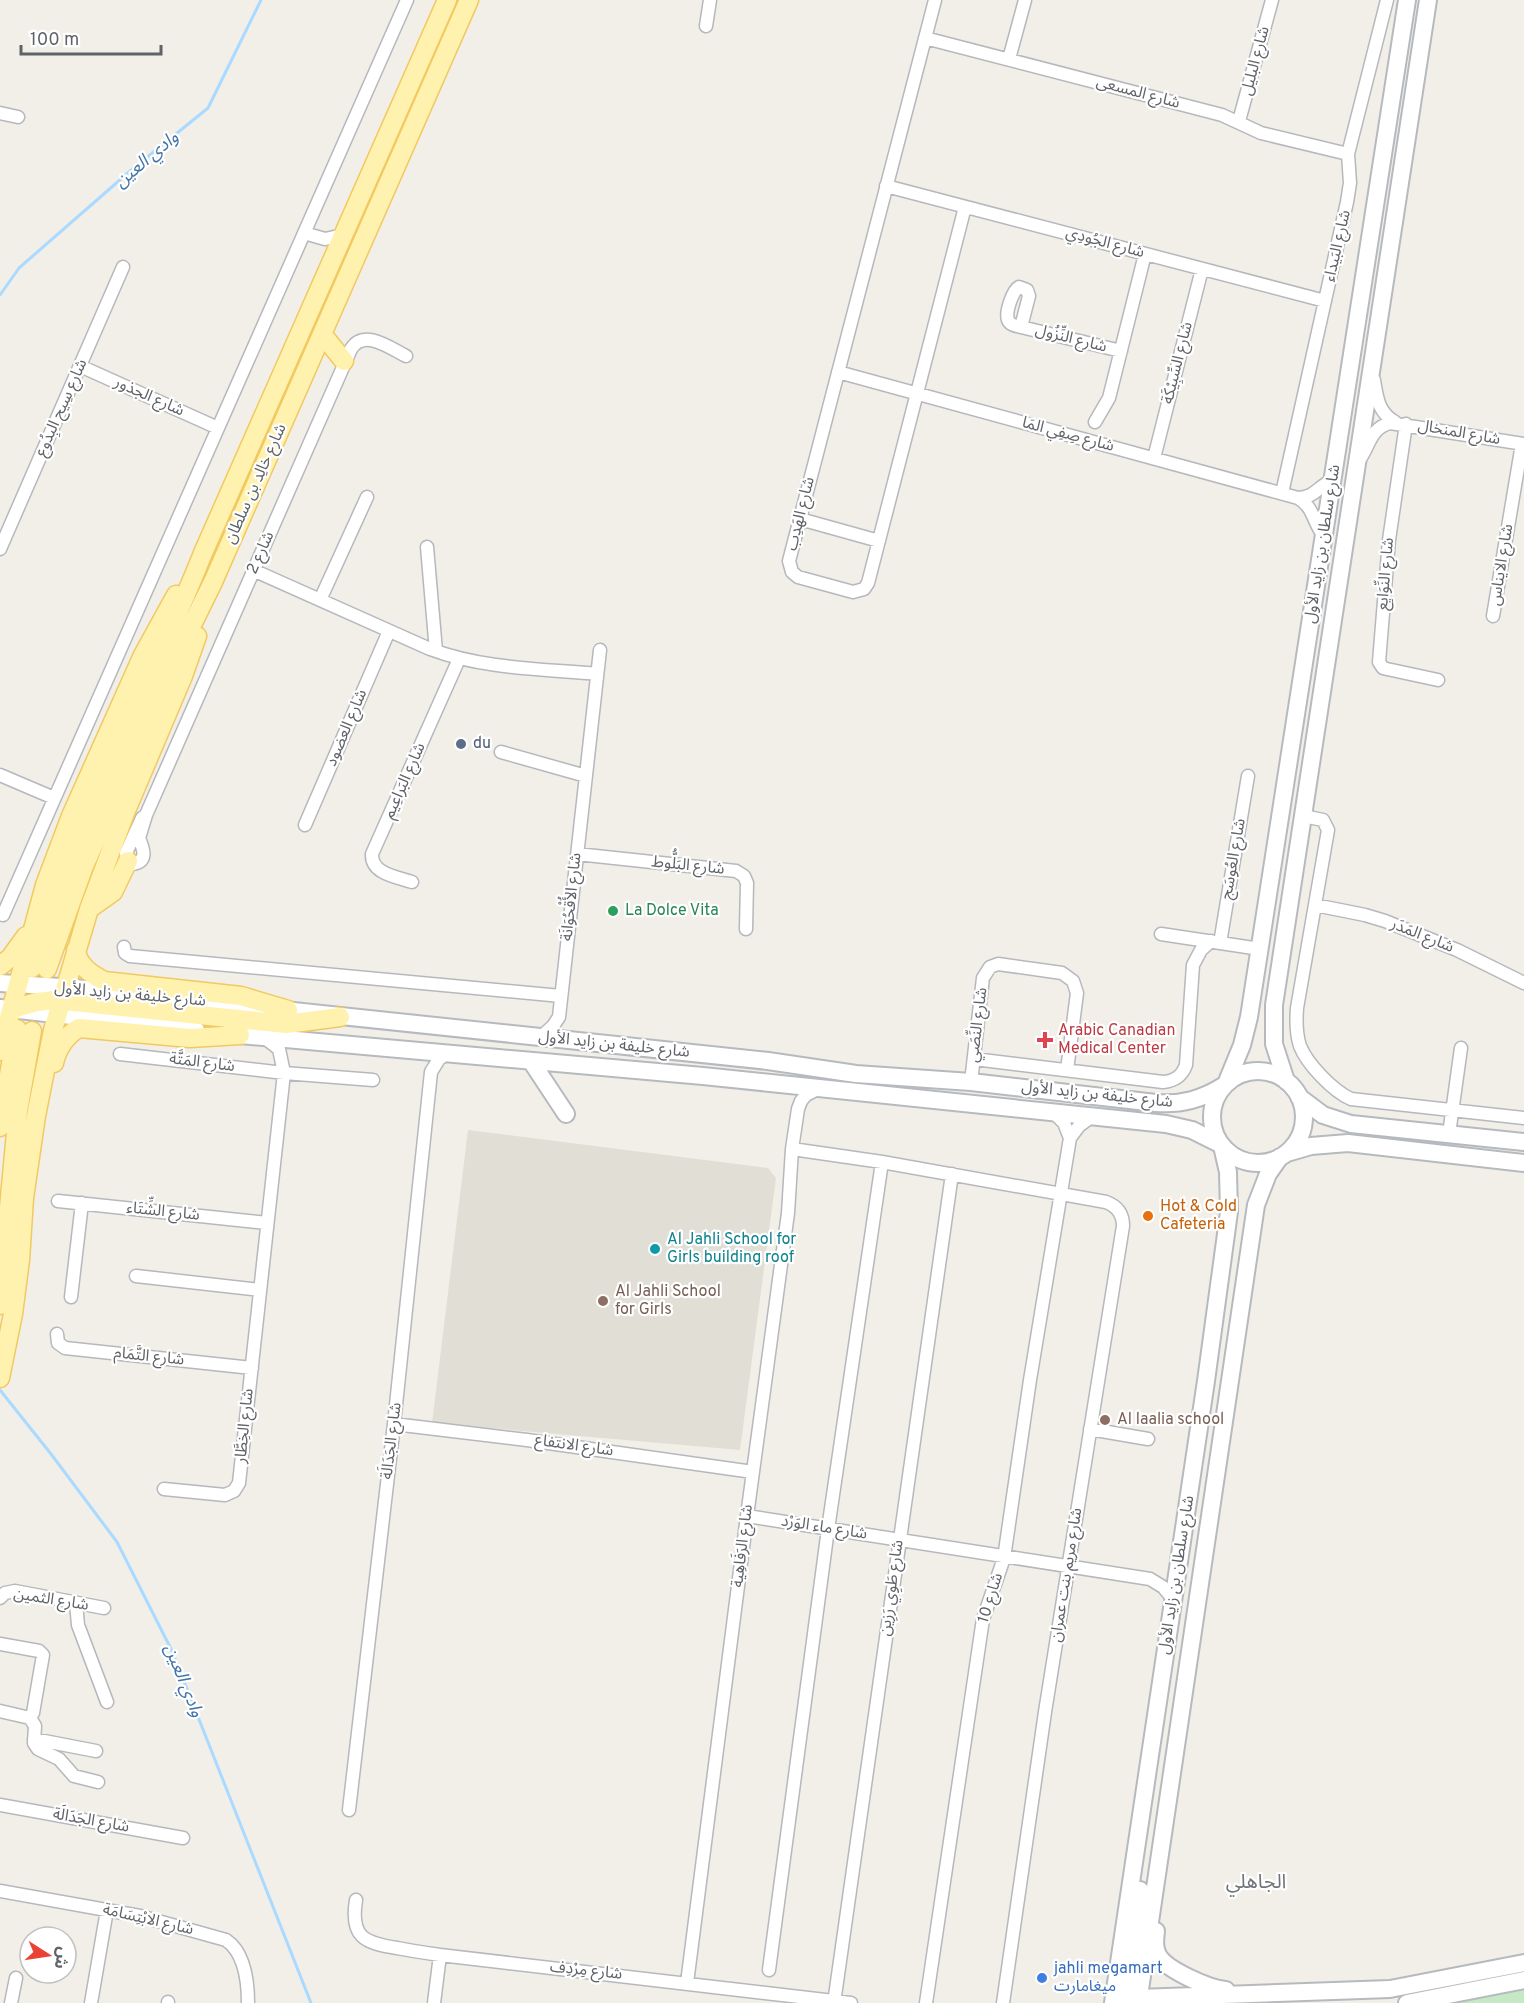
<svg xmlns="http://www.w3.org/2000/svg" width="1524" height="2003" font-family="Overpass,'Noto Sans Arabic',sans-serif">
  <rect width="100%" height="100%" fill="#f1efe8"/>
  <path fill="#e1ded6" d="M468 1130 768 1168 776 1178 740 1450 432 1423Z"/>
  <path fill="#c5e8c5" d="M1524 1985V2003H1441Z"/>
  <g fill="none" stroke-linecap="round" stroke-linejoin="round">
    <path stroke="#aadaff" stroke-width="3" d="M0 295 19 268 129 172 208 108 261 0
      M0 1390 51 1454 117 1542 172 1651 311 2003"/>
    <g stroke="#b5b8bc" stroke-width="15">
      <path id="minor" d="M935 0 789 561 792 572 798 577 853 592 864 589 868 583 965 207
        M706 26 710 0
        M925 38 1222 115 1261 133 1348 154
        M1009 59 1025 0
        M0 113 18 117
        M1239 121 1272 0
        M886 186 1325 301
        M304 233 325 239 343 235
        M1021 327 1029 296 1027 290 1019 287C1013 290 1005 312 1008 320 1010 325 1016 326 1021 327L1121 351
        M80 366 218 428
        M838 372 1298 498C1314 507 1313 523 1324 536
        M1374 380C1377 398 1378 412 1395 422
        M1095 422 1109 398 1145 254
        M1406 424 1389 540 1379 662 1383 668 1387 669 1438 680
        M1154 458 1202 269
        M1360 459C1370 444 1371 428 1390 423L1524 444
        M1282 493 1347 202 1350 183 1348 154 1387 0
        M1298 498C1316 497 1318 486 1333 480
        M800 519 879 541
        M427 547 436 651
        M0 549 123 267
        M253 570 430 649C483 669 542 669 597 674
        M320 600 367 497
        M1493 616 1522 444
        M501 752 586 776
        M0 775 54 798
        M146 815 142 818 126 853 128 861 133 864C149 861 143 848 139 838L146 815 351 349C364 328 390 348 406 356
        M1303 816 1323 820 1328 830 1297 1008C1296 1021 1296 1034 1300 1046 1307 1064 1333 1091 1351 1099L1524 1118
        M305 825 389 631
        M577 854 736 871 744 876 747 883 746 929
        M412 882C397 877 371 874 372 854L459 659
        M1315 905 1365 915 1385 921 1457 950 1524 983
        M3 915 407 0
        M1161 934 1260 949
        M1220 943 1248 776
        M124 947 125 953 130 956 561 996
        M541 1037 553 1026 559 1017 600 650
        M120 1054 284 1073 373 1080
        M974 1059 1163 1082C1175 1081 1182 1076 1186 1065L1193 965 1201 950 1211 941
        M971 1082 983 978 990 967 998 964 1062 973 1073 981 1077 993 1067 1070
        M1449 1134 1461 1048
        M1070 1138 1079 1126 1091 1117
        M792 1149 882 1162 1106 1202C1117 1206 1123 1214 1123 1226L1045 1712 1003 2003
        M58 1201 267 1223
        M136 1276 260 1290
        M71 1297 82 1203
        M57 1334 58 1343 65 1348 252 1368
        M394 1424 527 1440 753 1472
        M1090 1429 1148 1439
        M164 1489 225 1495 234 1491 239 1483 284 1073 279 1049 265 1038
        M747 1516 1150 1579 1163 1587 1173 1599
        M0 1598 5 1593 15 1591 104 1608
        M76 1603 78 1625 107 1702
        M0 1644 39 1651 43 1655 33 1713 30 1718
        M0 1711 30 1718
        M30 1718 35 1726 34 1743 38 1749 59 1759 74 1776 98 1782
        M34 1739 96 1751
        M0 1805 183 1838
        M349 1810 394 1424 431 1072 439 1059 449 1052
        M0 1891 140 1916 226 1940C245 1953 248 1981 248 2003
        M356 1900C350 1937 364 1943 397 1948 412 1951 426 1953 440 1955L851 2003
        M769 1970 828 1529 882 1162
        M687 1983 747 1516 788 1213 792 1149 798 1109 801 1101 806 1095 820 1088
        M11 2003 16 1978
        M91 2003 107 1910
        M168 2003V2002
        M434 2003 440 1955
        M834 2003 952 1174
        M926 2003 983 1619 1004 1558 1030 1380 1070 1138 1064 1123 1053 1112"/>
    </g>
    <g stroke="#b6babf" stroke-width="20">
      <path id="secondary" d="M0 983 75 988 768 1061 856 1074 971 1082 1156 1103C1182 1105 1202 1099 1223 1086
        M0 1008 196 1030
        M228 1034 703 1076 1166 1124 1192 1130 1220 1144
        M531 1061 566 1114
        M1212 1117a46 46 0 1 1 92 0a46 46 0 1 1-92 0Z
        M1286 1081 1274 1044V1005L1428 0
        M1226 1084 1242 1045 1249 1017 1407 0
        M1299 1097 1323 1115 1351 1124 1524 1142
        M1287 1153 1311 1146 1348 1143 1524 1163
        M1156 1931C1155 1940 1154 1947 1158 1955 1166 1970 1210 1989 1226 1990
        M1113 2003 1206 1381 1229 1212 1228 1172 1222 1146
        M1113 2003 1138 1998 1390 1989 1524 1963
        M1131 2003 1129 1979 1140 1890
        M1138 2003 1256 1205 1268 1174 1280 1157
        M1407 2003 1524 1980"/>
    </g>
    <g stroke="#f2c960" stroke-width="21">
      <path id="primary" d="M322 334 344 361
        M89 909 113 892 128 861
        M76 950C78 966 91 974 104 981L241 996 288 1010
        M0 966 10 958 26 936
        M32 968C43 935 53 901 66 868 107 761 161 659 203 553L447 0
        M47 969 84 866 184 641 213 582 469 0
        M12 1009 37 1002 54 1000 286 1024 340 1017
        M0 1051 45 885 71 816 143 655 176 595
        M54 1063C57 1049 66 1035 79 1028L190 1038 240 1035
        M0 1127 17 1029
        M0 1305 18 1111 32 1031
        M0 1378 13 1314 20 1260 24 1198 36 1116 53 1030 89 909 125 813 183 676 197 636"/>
    </g>
    <use href="#minor" stroke="#fff" stroke-width="12"/>
    <use href="#secondary" stroke="#fff" stroke-width="16"/>
    <use href="#primary" stroke="#fff2af" stroke-width="18"/>
  </g>
  <circle fill="#5c6f8a" stroke="#fff" stroke-width="2" cx="461" cy="744" r="6"/>
  <circle fill="#2e9e5b" stroke="#fff" stroke-width="2" cx="613" cy="911" r="6"/>
  <path fill="#e0444e" stroke="#fff" stroke-width="2" d="M1042 1031h6v6h6v6h-6v6h-6v-6h-6v-6h6z"/>
  <circle fill="#e8710a" stroke="#fff" stroke-width="2" cx="1148" cy="1216" r="6"/>
  <circle fill="#0f9aa8" stroke="#fff" stroke-width="2" cx="655" cy="1249" r="6"/>
  <g fill="#8d6e63" stroke="#fff" stroke-width="2">
    <circle cx="603" cy="1301" r="6"/>
    <circle cx="1105" cy="1420" r="6"/>
  </g>
  <circle fill="#3f7fe0" stroke="#fff" stroke-width="2" cx="1042" cy="1978" r="6"/>
  <g text-anchor="middle" dominant-baseline="central" stroke-width="4.5" stroke-linejoin="round" paint-order="stroke">
    <g font-size="16" fill="#5f6368" stroke="#fff">
      <text transform="translate(1256 61) rotate(-75)">شارع البليل</text>
      <text transform="translate(1138 93) rotate(15)">شارع المسعى</text>
      <text transform="translate(1105 243) rotate(15)">شارع الجُودِي</text>
      <text transform="translate(1338 246) rotate(-77)">شارع البَيداء</text>
      <text transform="translate(1071 339) rotate(14)">شارع النِّزُول</text>
      <text transform="translate(1178 363) rotate(-76)">شارع السِّبِيْكَة</text>
      <text transform="translate(149 397) rotate(24)">شارع الجذور</text>
      <text transform="translate(62 408) rotate(-66)">شارع سِيح البِدُوع</text>
      <text transform="translate(1459 433) rotate(10)">شارع المنخال</text>
      <text transform="translate(1068 435) rotate(15)">شارع صِفِي المَا</text>
      <text transform="translate(256 484) rotate(-66)">شارع خالِد بن سلطان</text>
      <text transform="translate(801 514) rotate(-76)">شارع الهَدِب</text>
      <text transform="translate(1323 544) rotate(-81)">شارع سلطان بن زايد الأول</text>
      <text transform="translate(261 553) rotate(-66)">شارع 2</text>
      <text transform="translate(1502 565) rotate(-81)">شارع الايناس</text>
      <text transform="translate(1386 574) rotate(-85)">شارع النِّوَايِع</text>
      <text transform="translate(347 728) rotate(-67)">شارع العضود</text>
      <text transform="translate(405 781) rotate(-66)">شارع البَراعِيم</text>
      <text transform="translate(1234 859) rotate(-80)">شارع العُوسَج</text>
      <text transform="translate(688 866) rotate(6)">شارع البَلُّوط</text>
      <text transform="translate(572 897) rotate(-84)">شارع الأُقْحُوَانَة</text>
      <text transform="translate(1422 936) rotate(22)">شارع المَدَر</text>
      <text transform="translate(130 995) rotate(5)">شارع خليفة بن زايد الأول</text>
      <text transform="translate(978 1025) rotate(-83)">شارع النِّصَي</text>
      <text transform="translate(614 1045) rotate(6)">شارع خليفة بن زايد الأول</text>
      <text transform="translate(202 1063) rotate(7)">شارع المَتَّة</text>
      <text transform="translate(1097 1095) rotate(6)">شارع خليفة بن زايد الأول</text>
      <text transform="translate(163 1212) rotate(6)">شارع الشِّتَاء</text>
      <text transform="translate(149 1357) rotate(6)">شارع التَّمَام</text>
      <text transform="translate(245 1426) rotate(-84)">شارع الخِطَّار</text>
      <text transform="translate(392 1441) rotate(-83)">شارع الجَدَالَة</text>
      <text transform="translate(574 1446) rotate(8)">شارع الانتفاع</text>
      <text transform="translate(824 1528) rotate(9)">شارع ماء الوَرْد</text>
      <text transform="translate(743 1546) rotate(-83)">شارع الرَفَاهِية</text>
      <text transform="translate(1067 1575) rotate(-81)">شارع مريم بنت عمران</text>
      <text transform="translate(1177 1575) rotate(-81)">شارع سلطان بن زايد الأول</text>
      <text transform="translate(892 1588) rotate(-82)">شارع طَوِي رَزِين</text>
      <text transform="translate(991 1598) rotate(-73)">شارع 10</text>
      <text transform="translate(51 1600) rotate(9)">شارع الثمين</text>
      <text transform="translate(91 1821) rotate(10)">شارع الجَدَالَة</text>
      <text transform="translate(148 1920) rotate(13)">شارع الابْتِسَامَة</text>
      <text transform="translate(586 1971) rotate(6)">شارع مِرْدِف</text>
    </g>
    <g font-size="16" fill="#4e5e75" stroke="#fff" text-anchor="start">
      <text x="473" y="744">du</text>
    </g>
    <g font-size="16" fill="#27864d" stroke="#fff" text-anchor="start">
      <text x="625" y="911">La Dolce Vita</text>
    </g>
    <g font-size="16" fill="#be3a42" stroke="#fff" text-anchor="start">
      <text x="1058" y="1031">Arabic Canadian<tspan x="1058" dy="18">Medical Center</tspan></text>
    </g>
    <g font-size="16" fill="#c56008" stroke="#fff" text-anchor="start">
      <text x="1160" y="1207">Hot &amp; Cold<tspan x="1160" dy="18">Cafeteria</tspan></text>
    </g>
    <g font-size="16" fill="#0d838f" stroke="#fff" text-anchor="start">
      <text x="667" y="1240">Al Jahli School for<tspan x="667" dy="18">Girls building roof</tspan></text>
    </g>
    <g font-size="16" fill="#785e54" stroke="#fff" text-anchor="start">
      <text x="615" y="1292">Al Jahli School<tspan x="615" dy="18">for Girls</tspan></text>
      <text x="1117" y="1420">Al laalia school</text>
    </g>
    <g font-size="16" fill="#366cbe" stroke="#fff" text-anchor="start">
      <text x="1054" y="1969">jahli megamart<tspan x="1054" dy="18">ميغامارت</tspan></text>
    </g>
    <g font-size="18" font-style="italic" fill="#4174aa" stroke="#fff">
      <text transform="translate(147 160) rotate(-40)">وادي العين</text>
      <text transform="translate(183 1681) rotate(68)">وادي العين</text>
    </g>
    <g font-size="20" fill="#70757a" stroke="#fff">
      <text x="1256" y="1883">الجاهلي</text>
    </g>
  </g>
  <g transform="translate(48 1955) rotate(102)"><circle r="28" fill="#ffffff" stroke="#bfc1c3" stroke-width="1.5"/>
  <path d="M0-4.5L10 22L0 15L-10 22Z" fill="#ea4335"/>
  <text y="-9" font-size="16" font-weight="bold" text-anchor="middle" fill="#5f6368">ش</text>
  </g>
  <path d="M21 45v9h140v-9" fill="none" stroke="#5f6368" stroke-width="3"/>
  <text x="30" y="45" font-size="18" fill="#5f6368" stroke="#ffffff" stroke-width="4.5" paint-order="stroke">100 m</text>
</svg>
